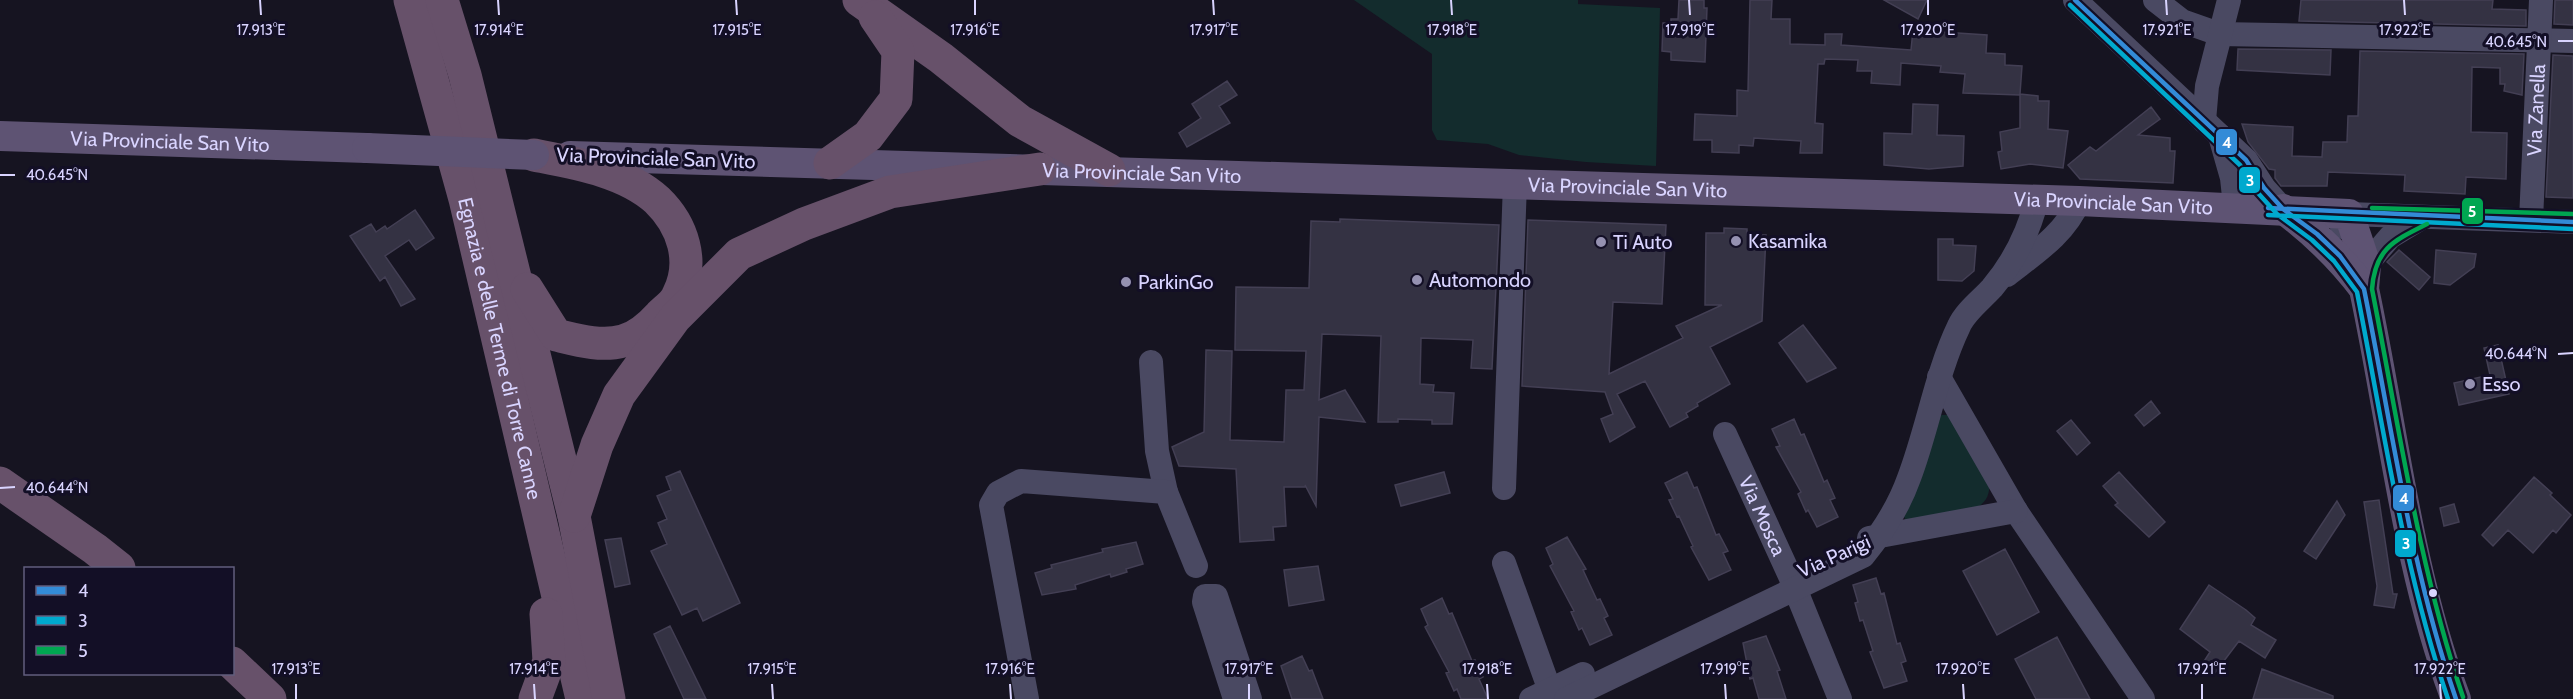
<svg xmlns="http://www.w3.org/2000/svg" width="2573" height="699" font-family="Cabin,sans-serif">
  <rect width="100%" height="100%" fill="#161421"/>
  <path fill="#132c2d" d="M1354 0H1578V4L1660 8 1656 166 1586 162 1519 155 1488 144 1437 140 1432 130V54Z
    M1942 415H1950L1990 482C1989 494 1988 500 1978 507L1907 522 1903 515 1937 417Z"/>
  <path fill="#343243" stroke="#433f54" stroke-width="1.5" d="M1679 0H1704V8H1707L1705 62 1671 60V52L1662 51 1663 23H1671V19H1678Z
    M1750 0H1772L1771 19H1790V44L1825 45V34H1842L1841 45 1911 50 1913 30 1987 35 1986 53 2005 54V65L2022 66 2020 94 2038 96V101H2049L2048 129 2068 131 2063 168 2030 164 2001 169 1998 152 2002 151 2000 132 2020 128V95L1963 93 1965 74 1940 72 1941 66 1901 63 1900 85 1871 83 1872 71H1857L1858 60 1825 59 1824 64H1818L1815 123 1823 124 1822 153H1800L1801 141 1754 138 1753 146 1739 145V153L1712 152V140H1694L1695 114 1737 116V90L1748 91Z
    M1884 0H1927L1918 19Z
    M2301 0H2493L2492 9 2526 10V26L2299 21Z
    M2555 0H2573V25L2554 24Z
    M2238 49 2331 50 2330 75 2237 70Z
    M2360 51 2524 54 2522 95 2504 91 2505 84H2500V68L2472 67 2471 132 2507 133 2506 179 2466 177 2465 194 2404 191 2405 175 2328 172 2327 186H2281L2275 178V170L2269 169 2248 142 2242 124 2293 127 2292 156 2322 157 2323 142H2347L2348 116H2358Z
    M2553 55 2573 56V198L2546 197Z
    M1227 81 1237 95 1219 106 1230 123 1187 147 1179 133 1201 118 1192 104Z
    M1913 104 1938 105 1937 135 1964 136 1963 166 1929 169 1884 165V133L1912 134Z
    M2151 107 2160 119 2138 135 2170 138V151H2175L2173 183 2080 179 2068 165 2090 147 2096 151Z
    M415 210 434 238 416 250 409 240 385 256 415 299 401 306 385 277 380 281 350 236 371 224 376 232 385 226 387 229Z
    M1340 219 1499 225 1492 369 1471 368 1473 340 1421 338 1420 384 1434 385 1433 392 1454 393 1452 424H1432V420L1398 419V422H1378L1381 336 1322 334 1319 400 1345 390 1365 422 1319 417 1316 506 1305 485 1306 487H1284L1286 526 1273 527 1274 540 1240 542 1236 469 1179 466 1172 447 1204 432 1206 350 1232 351 1230 440 1284 442 1286 390H1304L1306 351 1235 350 1236 287 1309 288 1311 221 1340 222Z
    M1528 220 1666 225 1662 304 1613 302 1609 374 1683 338 1676 326 1722 305H1705L1706 233H1724V228L1747 229V235H1766L1762 321 1710 347 1730 384 1697 403 1698 406 1686 413 1688 417 1670 427 1645 381 1617 394 1635 427 1610 442 1601 419 1613 414 1605 392 1522 386Z
    M1938 239H1953V245L1976 246 1974 271 1962 281 1938 280Z
    M2399 250 2430 277 2419 290 2387 262Z
    M2436 250 2476 254 2474 267 2450 285 2434 283Z
    M1803 325 1836 368 1807 382 1779 343Z
    M2498 345 2509 394 2459 405 2454 383 2490 375 2484 348Z
    M2151 401 2160 413 2144 426 2135 415Z
    M1794 419 1801 435 1804 434 1824 482 1827 480 1835 498 1830 500 1838 517 1817 527 1808 510 1806 512 1798 494 1801 492 1776 447 1780 446 1772 429Z
    M2071 420 2090 443 2077 455 2057 431Z
    M680 471 740 603 703 621 697 608 682 615 651 551 667 544 658 523 667 519 657 496 671 490 666 477Z
    M1444 472 1450 493 1401 506 1395 485Z
    M1687 472 1694 488 1697 487 1716 535 1719 534 1728 551 1723 553 1731 570 1709 580 1691 547 1693 546 1679 516 1677 517 1669 500 1673 499 1665 483Z
    M2119 472 2165 522 2149 537 2115 505 2118 503 2103 486Z
    M2534 477 2552 493 2550 495 2571 515 2556 533 2553 530 2533 553 2508 530 2493 546 2482 535Z
    M2379 500 2393 594H2397L2394 608 2374 605 2377 586 2364 502Z
    M2337 501 2345 515 2316 559 2304 551Z
    M2454 504 2459 522 2444 526 2440 508Z
    M1567 537 1586 569 1583 570 1597 600 1600 599 1608 616 1604 618 1612 635 1590 645 1582 628 1579 630 1571 612 1574 611 1550 566 1553 564 1546 548Z
    M621 538 630 584 615 587 605 540Z
    M1136 542 1143 564 1126 569 1127 572 1111 577 1110 574 1075 585 1076 589 1042 595 1035 573 1052 568 1051 565 1103 552 1102 549Z
    M2005 549 2039 612 1997 635 1963 571Z
    M1318 566 1324 600 1289 606 1284 570Z
    M1876 578 1881 594 1884 593 1897 644 1900 643 1906 661 1901 663 1907 681 1884 688 1870 652 1873 651 1863 620 1860 621 1855 603 1858 602 1853 585Z
    M2209 585 2246 610 2255 618 2251 625 2276 640 2265 658 2239 641 2214 674 2201 666 2210 652 2180 629Z
    M1442 598 1449 614 1452 613 1472 661 1475 660 1483 677 1479 679 1488 699H1461L1457 689 1454 691 1446 673 1449 672 1425 627 1428 625 1421 609Z
    M670 626 706 699H684L654 634Z
    M1766 636 1780 670 1777 671 1786 699H1759L1753 678 1750 679 1743 643Z
    M2057 637 2090 699H2036L2015 659Z
    M1302 656 1309 671 1312 670 1323 699H1292L1281 666Z
    M2262 669 2333 696V699H2253Z"/>
  <g fill="none" stroke-linecap="round" stroke-linejoin="round">
    <g stroke="#4a4962" stroke-width="24">
      <path d="M2075 0 2246 160 2264 188 2283 209"/>
      <path d="M2155 0 2182 21 2219 34 2573 41"/>
      <path d="M2204 121 2207 86 2229 0"/>
      <path d="M2220 136 2232 178 2235 206"/>
      <path id="s1" d="M2531 220 2541 0"/>
      <path d="M2342 227 2349 214 2573 222"/>
      <path d="M2366 265 2390 237 2423 217"/>
      <path d="M2007 275C2035 253 2065 234 2079 201"/>
      <path d="M1151 362 1157 451 1166 492"/>
      <path d="M1939 377 2016 511 2143 699"/>
      <path id="s2" d="M1725 434 1790 576 1840 699"/>
      <path d="M1504 488 1515 183"/>
      <path d="M1869 538 2016 511"/>
      <path d="M1504 563 1553 699"/>
      <path d="M1027 699 991 505 998 493 1021 481 1166 492 1196 566"/>
      <path d="M1235 699 1204 602 1205 596H1216L1250 699"/>
      <path d="M1531 699 1583 674"/>
      <path d="M1566 699 1863 556C1882 533 1899 506 1909 478 1928 428 1936 374 1959 326 1965 312 1981 300 1992 288 2013 263 2029 231 2037 199"/>
    </g>
    <g stroke="#5e5373" stroke-width="30">
      <path id="s3" d="M0 136 367 148"/>
      <path id="s4" d="M570 156 2079 201 2349 214 2366 265 2364 289C2393 425 2407 569 2456 699"/>
      <path d="M2283 209C2315 233 2340 257 2364 289"/>
    </g>
    <g stroke="#67516a" stroke-width="33">
      <path id="s5" d="M410 0 465 199 582 699"/>
      <path d="M442 0 465 75 574 516 609 699"/>
      <path d="M859 0 941 58 1020 121 1109 170"/>
      <path d="M830 163 868 136 896 99 898 51 875 17"/>
      <path d="M527 289 556 335C577 340 601 347 623 341 637 337 650 326 660 315 666 309 675 303 678 295 695 262 683 225 657 200 625 171 575 163 534 155"/>
      <path d="M0 483 95 549 119 568"/>
      <path d="M574 516 597 445 619 395 675 318 739 254 804 224 890 192 1040 169"/>
      <path d="M232 663 270 699"/>
      <path d="M535 699 549 661 546 614"/>
    </g>
    <path stroke="#5e5373" stroke-width="30" d="M367 148 534 155"/>
    <g stroke="#130f26" stroke-width="9">
      <path id="bus-1" d="M2075 0 2246 160 2264 188 2283 209 2317 234 2340 256 2364 289C2392 427 2410 566 2456 699
        M2268 208 2573 222"/>
    </g>
    <g stroke="#130f26" stroke-width="9">
      <path id="bus-2" d="M2070 5 2240 165 2258 193 2277 214 2312 240 2334 261 2357 292C2384 429 2403 567 2448 699
        M2268 215 2573 229"/>
    </g>
    <g stroke="#130f26" stroke-width="9">
      <path id="bus-3" d="M2372 208 2573 214
        M2427 224C2393 241 2375 249 2372 289 2399 426 2418 564 2463 697"/>
    </g>
    <use href="#bus-1" stroke="#338bd7" stroke-width="4.5"/>
    <use href="#bus-2" stroke="#00a9ce" stroke-width="4.5"/>
    <use href="#bus-3" stroke="#00a651" stroke-width="4.5"/>
  </g>
  <path fill="none" stroke="#d9d4ff" stroke-width="2" d="M260 0 261 15M498 0 499 15M736 0 737 15M975 0V15M1213 0 1214 15M1451 0 1452 15M1689 0 1690 15M1928 0V15M2166 0 2167 15M2404 0 2405 15M2558 41H2573M0 175H15M2558 354 2573 353M0 488 15 487M296 684V699M534 684 535 699M772 684 773 699M1010 684 1011 699M1249 684V699M1487 684 1488 699M1725 684 1726 699M1963 684 1964 699M2202 684V699M2440 684 2441 699"/>
  <g fill="#9591b1" stroke="#130f26" stroke-width="2">
    <circle cx="1736" cy="241" r="6"/>
    <circle cx="1601" cy="242" r="6"/>
    <circle cx="1417" cy="280" r="6"/>
    <circle cx="1126" cy="282" r="6"/>
    <circle cx="2470" cy="384" r="6"/>
  </g>
  <circle fill="#d9d4ff" stroke="#130f26" stroke-width="2" cx="2433" cy="593" r="5"/>
  <g text-anchor="middle" dominant-baseline="central" stroke-width="6" stroke-linejoin="round" paint-order="stroke">
    <g font-size="20" fill="#d9d4ff" stroke="#130f26">
      <text stroke="none"><textPath href="#s1" startOffset="110">Via Zanella</textPath></text>
      <text stroke="none"><textPath href="#s3" startOffset="170">Via Provinciale San Vito</textPath></text>
      <text transform="translate(656 158) rotate(2)">Via Provinciale San Vito</text>
      <text stroke="none"><textPath href="#s4" startOffset="572">Via Provinciale San Vito</textPath></text>
      <text stroke="none"><textPath href="#s4" startOffset="1058">Via Provinciale San Vito</textPath></text>
      <text stroke="none"><textPath href="#s4" startOffset="1544">Via Provinciale San Vito</textPath></text>
      <text stroke="none"><textPath href="#s5" startOffset="360">Egnazia e delle Terme di Torre Canne</textPath></text>
      <text stroke="none"><textPath href="#s2" startOffset="90">Via Mosca</textPath></text>
      <text transform="translate(1834 556) rotate(-24)">Via Parigi</text>
    </g>
    <g font-size="20" fill="#d9d4ff" stroke="#130f26" text-anchor="start">
      <text x="1748" y="241">Kasamika</text>
      <text x="1613" y="242">Ti Auto</text>
      <text x="1429" y="280">Automondo</text>
      <text x="1138" y="282">ParkinGo</text>
      <text x="2482" y="384">Esso</text>
    </g>
  </g>
  <g font-size="15" text-anchor="middle" fill="#d9d4ff" stroke="#130f26" stroke-width="6" stroke-linejoin="round" paint-order="stroke">
    <text x="261" y="35">17.913°E</text>
    <text x="499" y="35">17.914°E</text>
    <text x="737" y="35">17.915°E</text>
    <text x="975" y="35">17.916°E</text>
    <text x="1214" y="35">17.917°E</text>
    <text x="1452" y="35">17.918°E</text>
    <text x="1690" y="35">17.919°E</text>
    <text x="1928" y="35">17.920°E</text>
    <text x="2167" y="35">17.921°E</text>
    <text x="2405" y="35">17.922°E</text>
    <text x="2516" y="47">40.645°N</text>
    <text x="57" y="180">40.645°N</text>
    <text x="2516" y="359">40.644°N</text>
    <text x="57" y="493">40.644°N</text>
    <text x="296" y="674">17.913°E</text>
    <text x="534" y="674">17.914°E</text>
    <text x="772" y="674">17.915°E</text>
    <text x="1010" y="674">17.916°E</text>
    <text x="1249" y="674">17.917°E</text>
    <text x="1487" y="674">17.918°E</text>
    <text x="1725" y="674">17.919°E</text>
    <text x="1963" y="674">17.920°E</text>
    <text x="2202" y="674">17.921°E</text>
    <text x="2440" y="674">17.922°E</text>
  </g>
  <g stroke="#130f26" stroke-width="2">
    <rect x="2215" y="128" width="23" height="28" rx="6" fill="#338bd7"/>
    <rect x="2238" y="166" width="23" height="28" rx="6" fill="#00a9ce"/>
    <rect x="2461" y="197" width="23" height="28" rx="6" fill="#00a651"/>
    <rect x="2392" y="484" width="23" height="28" rx="6" fill="#338bd7"/>
    <rect x="2394" y="529" width="23" height="29" rx="6" fill="#00a9ce"/>
  </g>
  <g font-size="16" text-anchor="middle" font-weight="bold" fill="#fff">
    <text x="2227" y="148">4</text>
    <text x="2250" y="186">3</text>
    <text x="2472" y="217">5</text>
    <text x="2404" y="504">4</text>
    <text x="2406" y="549">3</text>
  </g>
  <rect x="24" y="567" width="210" height="108" fill="#130f26" stroke="#625e7d" stroke-width="1.5"/>
  <rect x="36" y="586" width="30" height="9" fill="#338bd7" stroke="#625e7d" stroke-width="1.5"/>
  <text x="78" y="597" font-size="18" fill="#d9d4ff">4</text>
  <rect x="36" y="616" width="30" height="9" fill="#00a9ce" stroke="#625e7d" stroke-width="1.5"/>
  <text x="78" y="627" font-size="18" fill="#d9d4ff">3</text>
  <rect x="36" y="646" width="30" height="9" fill="#00a651" stroke="#625e7d" stroke-width="1.5"/>
  <text x="78" y="657" font-size="18" fill="#d9d4ff">5</text>
</svg>
